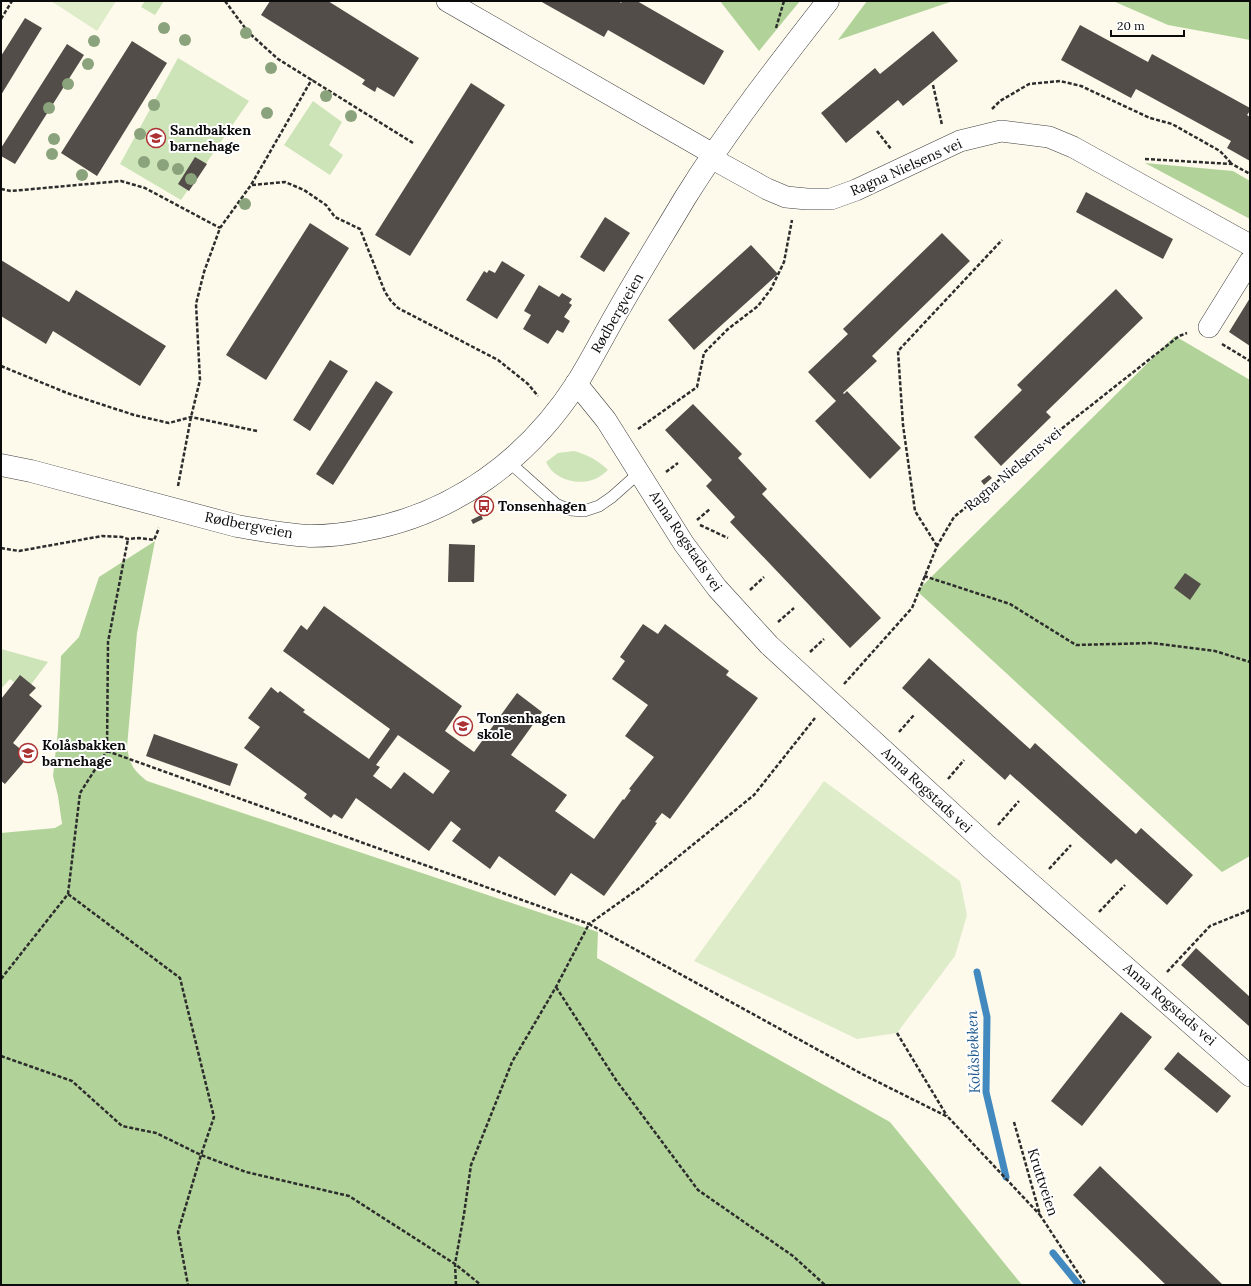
<svg xmlns="http://www.w3.org/2000/svg" width="1251" height="1286" font-family="Lora,serif">
  <rect width="100%" height="100%" fill="#fdfaeb"/>
  <path fill="#cde3b8" d="M145 1H164L155 15 141 7Z
    M178 58 249 101 181 200 120 164Z
    M313 101 342 122 329 145 343 155 330 175 284 145Z
    M574 451C588 455 598 460 608 470 604 473 600 477 595 479 578 486 554 480 546 462L558 453Z
    M1 649 48 662 26 691 10 679 1 689Z"/>
  <path fill="#b1d399" d="M720 1H800L759 51Z
    M867 1H953L838 40Z
    M1113 1H1250V40L1168 25Z
    M1145 163 1233 171 1250 181V219Z
    M1175 336 1250 380V856L1222 872 917 591Z
    M155 541 137 633 127 747C130 765 133 770 147 781L598 932 597 958 890 1122 1022 1285H1V833L55 828 62 824 58 796 53 776 58 730 61 656 79 637 99 577Z"/>
  <path fill="#deecc9" d="M51 1H116L97 31Z
    M824 781 960 881 967 915 955 956 897 1033 857 1039 694 961Z"/>
  <g fill="none" stroke-linecap="round" stroke-linejoin="round">
    <path stroke="#4289bf" stroke-width="7" d="M977 972 987 1017 986 1092 1006 1177
      M1053 1253 1079 1285"/>
  </g>
  <path fill="#524d48" fill-rule="evenodd" d="M270 1H328L419 58 394 97 377 87 375 92 362 84 365 80 261 15Z
    M540 1H619L621 3 622 1H637L724 51 704 85 608 30 604 37Z
    M25 18 42 28 1 95V56Z
    M1080 25 1148 62 1152 54 1250 108V111L1247 115 1250 117V161L1227 148 1231 141 1136 89 1131 98 1061 60Z
    M933 31 958 61 903 106 898 100 846 143 821 113 875 68 880 74Z
    M132 41 167 63 97 176 61 153Z
    M67 44 84 55 15 164 1 156V148Z
    M471 83 505 105 410 256 375 235Z
    M195 157 207 164 189 191 178 184Z
    M1086 192 1173 239 1163 259 1076 212Z
    M605 217 630 233 604 272 580 257Z
    M310 223 349 248 266 380 226 355Z
    M942 233 970 261 872 356 877 361 843 393 844 394 847 391 901 448 870 479 815 421 836 401 808 372 848 334 843 329Z
    M751 245 778 274 694 350 668 320Z
    M1 260 69 302 76 290 166 346 140 386 53 331 46 344 1 316Z
    M502 261 525 275 497 319 466 300 484 271 487 273 489 270 495 273Z
    M539 285 559 297 562 293 572 299 569 303 572 305 564 317 570 321 563 333 557 330 548 344 523 329 531 315 524 311Z
    M1116 289 1143 318 1046 412 1051 417 1001 466 974 437 1022 390 1017 385Z
    M1250 298V346L1229 332Z
    M330 360 348 371 310 431 293 420Z
    M376 381 393 392 333 485 316 474Z
    M693 404 742 454 738 458 767 489 762 494 881 618 850 648 730 522 735 517 706 486 712 480 665 430Z
    M989 475 992 478 984 485 981 481Z
    M481 515 483 519 473 524 471 520Z
    M449 544 475 545 474 582H448Z
    M1185 573 1201 584 1190 600 1174 588Z
    M324 606 462 706 445 731 474 752 517 693 542 712 511 755 567 795 555 811 594 839 623 799 624 800 631 790 629 789 654 757 625 736 648 705 612 679 625 661 620 657 643 624 658 634 665 624 729 671 726 675 758 698 670 819 662 813 655 822 657 823 604 896 571 873 555 896 499 856 490 869 452 841 461 829 451 821 429 851 356 798 342 819 334 814 331 818 304 798 307 794 244 748 260 727 248 718 271 687 278 693 280 691 305 710 303 712 369 759 390 729 283 651 301 625 307 630ZM398 735 450 771 433 794 404 772 391 789 373 776 380 767 376 765Z
    M929 658 1030 749 1035 743 1136 834 1141 828 1193 875 1167 905 1116 859 1111 864 1010 774 1005 780 902 688Z
    M20 675 36 688 29 695 42 706 13 743 29 756 5 784 1 781V699Z
    M154 734 238 764 230 786 146 756Z
    M1196 948 1250 997V1027L1181 965Z
    M1121 1012 1152 1037 1082 1126 1051 1101Z
    M1178 1052 1231 1096 1217 1113 1164 1069Z
    M1100 1166 1223 1285H1166L1073 1195Z"/>
  <g fill="none" stroke-linecap="round" stroke-linejoin="round">
    <g stroke="#3e3e3e" stroke-width="12">
      <path id="service" d="M508 461 556 504 570 510 584 511 599 506 612 497 640 472"/>
    </g>
    <g stroke="#3e3e3e" stroke-width="22">
      <path id="minor" d="M447 1 713 154
        M711 158 767 189 786 197 807 199H831L856 190 960 141 1001 131 1049 137 1073 147 1250 245
        M1209 327 1250 261
        M576 383 606 420 684 544 717 588 769 645 988 846 1250 1076"/>
    </g>
    <g stroke="#3e3e3e" stroke-width="23">
      <path id="tertiary" d="M1 465 31 471 237 526C261 530 285 535 310 536 328 536 347 534 365 530 454 514 528 459 577 383 592 359 605 333 619 309 640 272 663 235 685 198 728 129 778 65 828 1"/>
    </g>
    <path stroke="#2d2d2d" stroke-width="2.5" stroke-dasharray="4 2" stroke-linecap="butt" d="M225 1 248 32 278 59 413 143
      M1 19 12 1
      M776 28 784 1
      M933 85 942 125
      M992 109 1000 101 1029 84 1060 81 1081 86 1150 118 1172 124 1220 151 1232 164
      M877 131 891 149
      M1145 159 1232 164 1250 174
      M252 185 285 182 304 190 326 205 335 217 360 229 385 292 391 301 398 308 498 360 528 384 538 396
      M1 189 11 191 121 181 145 188 220 228
      M1222 344 1250 361
      M1 366 67 393 134 415 169 423 191 417 257 431
      M638 429 697 387 704 353 728 329 758 306 771 289 784 262 792 220
      M666 472 678 463
      M178 486 191 417 200 380 196 304 204 272 220 228 251 185 312 79
      M697 520 710 509
      M700 525 728 538
      M937 546 915 511 903 425 898 351 1002 240
      M1 548 19 551 102 536 122 537 128 539 139 538 154 540 159 528
      M924 576 1010 604 1076 645 1152 643 1215 651 1250 662
      M750 590 764 577
      M778 622 794 608
      M810 652 824 639
      M844 684 912 608 937 546 954 517 1065 426 1179 336 1187 333
      M899 732 914 715
      M107 751 589 924 641 887 754 795 815 718
      M948 779 964 760
      M998 825 1019 801
      M1049 869 1071 845
      M68 894 180 978 214 1117 201 1155 178 1232 188 1285
      M1099 912 1125 885
      M1167 972 1210 926 1250 910
      M1 979 68 894 80 793 107 751 108 642 128 539
      M556 987 616 1080 698 1190 793 1256 825 1285
      M897 1033 947 1116
      M1 1056 72 1081 122 1126 156 1133 201 1155 246 1172 349 1196 455 1264 481 1285
      M1014 1122 1040 1215 1086 1285
      M456 1285 455 1264 464 1214 471 1165 512 1062 556 987 589 924 862 1074 948 1117 1040 1215"/>
    <use href="#service" stroke="#fff" stroke-width="11"/>
    <use href="#minor" stroke="#fff" stroke-width="21"/>
    <use href="#tertiary" stroke="#fff" stroke-width="22"/>
  </g>
  <g fill="#8aa37c">
    <circle cx="164" cy="28" r="6"/>
    <circle cx="246" cy="33" r="6"/>
    <circle cx="185" cy="40" r="6"/>
    <circle cx="94" cy="41" r="6"/>
    <circle cx="88" cy="64" r="6"/>
    <circle cx="271" cy="68" r="6"/>
    <circle cx="68" cy="84" r="6"/>
    <circle cx="326" cy="96" r="6"/>
    <circle cx="154" cy="105" r="6"/>
    <circle cx="49" cy="108" r="6"/>
    <circle cx="267" cy="113" r="6"/>
    <circle cx="351" cy="116" r="6"/>
    <circle cx="140" cy="134" r="6"/>
    <circle cx="54" cy="139" r="6"/>
    <circle cx="52" cy="154" r="6"/>
    <circle cx="144" cy="162" r="6"/>
    <circle cx="163" cy="165" r="6"/>
    <circle cx="178" cy="169" r="6"/>
    <circle cx="82" cy="175" r="6"/>
    <circle cx="191" cy="179" r="6"/>
    <circle cx="245" cy="204" r="6"/>
  </g>
  <defs>
    <g id="school-ring" transform="scale(1)"><circle r="9.5" fill="#fff" stroke="#ac3133" stroke-width="1.5"/><path d="M0-5L7-2L0 1L-7-2ZM-4 1L0 2.5L4 1V4Q0 6-4 4Z" fill="#ac3133"/></g>
    <g id="bus-ring" transform="scale(1)"><circle r="9.5" fill="#fff" stroke="#ac3133" stroke-width="1.5"/><path d="M-5-6H5V4H4V6H2V4H-2V6H-4V4H-5ZM-3.5-4V0h7V-4ZM-3.5 1.2v1.5H-2V1.2ZM2 1.2v1.5H3.5V1.2Z" fill="#ac3133"/></g>
  </defs>
  <g fill-rule="evenodd">
    <use href="#school-ring" x="156" y="138"/>
    <use href="#bus-ring" x="484" y="506"/>
    <use href="#school-ring" x="463" y="726"/>
    <use href="#school-ring" x="28" y="753"/>
  </g>
  <g text-anchor="middle" dominant-baseline="central" stroke-width="4" stroke-linejoin="round" paint-order="stroke">
    <g font-size="14" font-weight="bold" fill="#0b0b0b" stroke="#fff" text-anchor="start">
      <text x="170" y="130">Sandbakken<tspan x="170" dy="16">barnehage</tspan></text>
      <text x="498" y="506">Tonsenhagen</text>
      <text x="477" y="718">Tonsenhagen<tspan x="477" dy="16">skole</tspan></text>
      <text x="42" y="745">Kolåsbakken<tspan x="42" dy="16">barnehage</tspan></text>
    </g>
    <g font-size="14" fill="#0b0b0b" stroke="#fff">
      <text transform="translate(906 167) rotate(-24)">Ragna Nielsens vei</text>
      <text transform="translate(617 313) rotate(-60)">Rødbergveien</text>
      <text transform="translate(1013 469) rotate(-40)">Ragna Nielsens vei</text>
      <text transform="translate(249 525) rotate(11)">Rødbergveien</text>
      <text transform="translate(686 541) rotate(56)">Anna Rogstads vei</text>
      <text transform="translate(927 790) rotate(43)">Anna Rogstads vei</text>
      <text transform="translate(1170 1004) rotate(41)">Anna Rogstads vei</text>
      <text transform="translate(1043 1182) rotate(72)">Kruttveien</text>
    </g>
    <g font-size="15" font-style="italic" fill="#215b8f" stroke="#fff">
      <text transform="translate(973 1052) rotate(-92)">Kolåsbekken</text>
    </g>
  </g>
  <rect width="1251" height="1286" fill="none" stroke="#0b0b0b" stroke-width="4"/>
  <path d="M1111 30v6h73v-6" fill="none" stroke="#0b0b0b" stroke-width="2"/>
  <text x="1117" y="30" font-size="12" fill="#0b0b0b" stroke="#ffffff" stroke-width="3" paint-order="stroke">20 m</text>
</svg>
